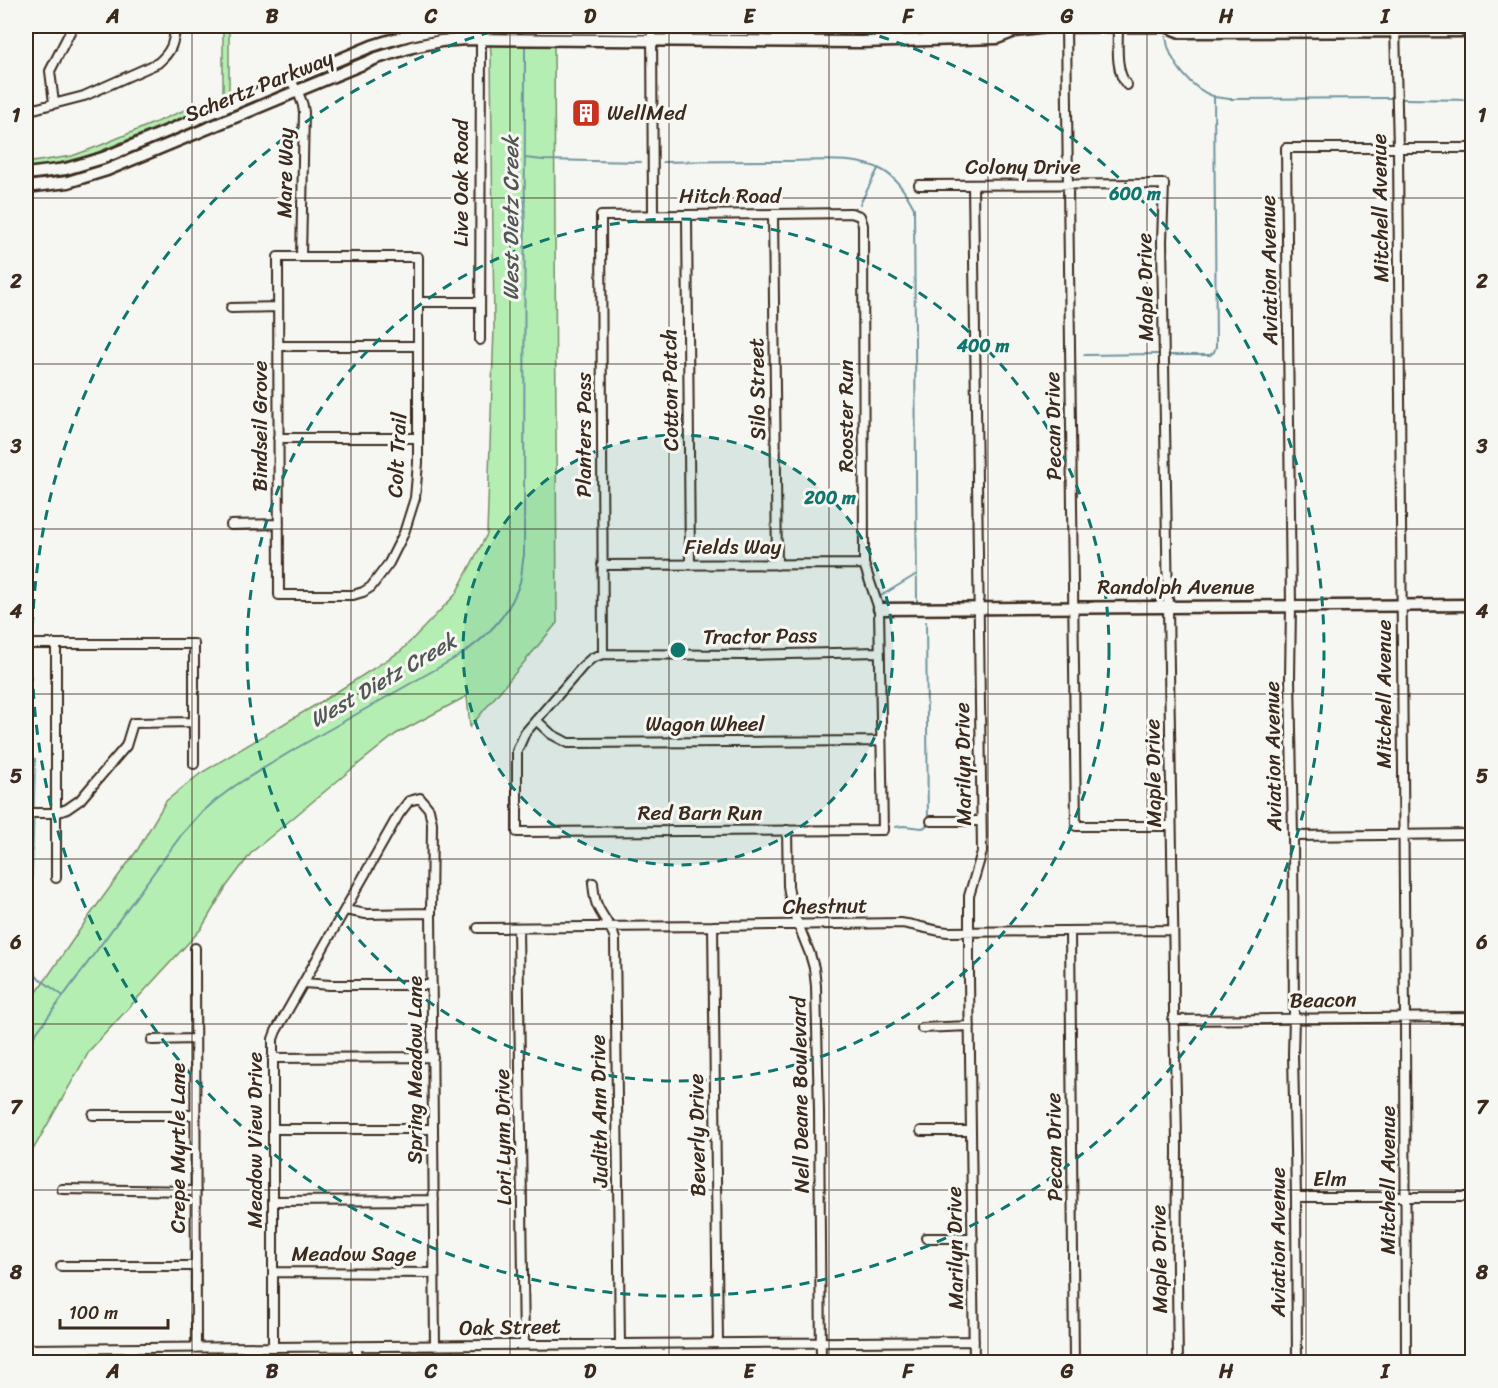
<svg xmlns="http://www.w3.org/2000/svg" width="1498" height="1388" font-family="Sriracha,sans-serif">
  <rect width="100%" height="100%" fill="#f6f6f2"/>
  <filter id="ink" filterUnits="userSpaceOnUse"><feTurbulence type="fractalNoise" baseFrequency=".0167" numOctaves="2"/><feDisplacementMap in="SourceGraphic" scale="12" xChannelSelector="R" yChannelSelector="G"/><feConvolveMatrix kernelMatrix="1 2 1 2 8 2 1 2 1" color-interpolation-filters="sRGB"/></filter>
  <g filter="url(#ink)">
    <path fill="#b5eeb2" stroke="#788c68" stroke-width="1.5" d="M223 26H229V98L88 156 41 167H26V163L72 156 99 146 223 94Z
      M489 26H566L554 47 557 623 470 727 467 696 396 734 347 773 252 852 226 887 201 929 90 1050 34 1148 26 1160V1008L90 915 138 849 166 801 201 773 324 700 401 651 455 595 487 534 494 328 491 55Z"/>
    <g fill="none" stroke-linecap="round" stroke-linejoin="round">
      <path stroke="#70969e" stroke-width="2" d="M1166 37C1169 62 1191 89 1215 97 1219 98 1224 98 1229 99L1391 98
        M1403 99 1472 100
        M525 158 543 160 641 162
        M663 162C705 161 746 161 787 161 816 161 856 156 882 170 897 178 906 193 914 208L917 602
        M860 204 878 169
        M1084 355 1158 354
        M1170 355H1210L1214 352 1216 347 1214 96
        M879 597 917 574
        M26 756 35 759 31 911 27 952 29 961 37 977 62 995
        M895 827 904 826 922 828 925 827 928 822 926 622
        M26 1047 182 834 199 815 216 800 236 785 295 749 459 656C486 638 510 615 520 582 522 574 522 564 524 555L525 43"/>
      <g stroke="#3b2a1e" stroke-width="12">
        <path id="street" d="M1066 26 1076 826H1171
          M1118 26C1118 44 1115 72 1127 85
          M1395 26 1398 148 1405 1017 1406 1362
          M652 29 653 214
          M291 81C297 91 303 100 304 112L301 257
          M54 103 50 71 73 26
          M26 111 84 96 158 63C172 51 173 44 176 26
          M919 185 1164 184 1162 241 1174 974C1173 1033 1177 1092 1177 1152 1176 1222 1177 1292 1178 1362
          M973 185 982 852 969 896V979L974 1362
          M773 214 777 565
          M687 215 690 565
          M278 257H418V463L415 498 404 533 389 563 371 587 363 592 353 595H279Z
          M418 302H480
          M231 308 278 307
          M480 340 481 40
          M278 346H418
          M278 438H418
          M231 525 279 524
          M602 565 864 564
          M26 644H194V764
          M56 644V878
          M603 654 601 216 851 213 860 216 863 225 864 564 879 609 883 830 517 832V751L525 733 583 666 592 658 603 654 746 655 879 652
          M536 720 551 734 568 743 881 741
          M26 813H56L67 809 80 800 126 746 133 723 194 722
          M931 821H981
          M787 830 788 886 792 909 810 954 814 968 816 986 819 1111 821 1362
          M1293 836 1472 834
          M593 883C594 891 594 900 598 907 603 918 612 927 615 939L620 1344
          M345 910 366 914 431 913
          M713 926 718 1343
          M478 928 713 926 901 923C917 925 933 931 948 932L1173 930
          M518 928 524 1345
          M1070 931 1074 1362
          M195 948 196 1348
          M304 983 330 985H432
          M1173 1020 1472 1017
          M922 1028 970 1026
          M152 1040 195 1039
          M273 1058 433 1057
          M93 1115H196
          M274 1129H433
          M921 1131H971
          M62 1189 196 1191
          M1296 1197H1472
          M274 1201 434 1200
          M926 1238H973
          M61 1266H196
          M273 1272 434 1273
          M357 1346V1362
          M273 1347V1039L276 1031 399 814 409 801 420 798 429 809 432 823 431 913 435 1346
          M26 1349 974 1341
          M1297 1362 1296 1197 1293 1054 1294 1018 1293 836 1290 678 1291 606 1286 148H1472"/>
      </g>
      <g stroke="#3b2a1e" stroke-width="15">
        <path id="secondary" d="M26 174 66 169 103 158 372 46C406 35 431 29 466 27L734 30 861 29 998 26 1015 31
          M26 187 68 182 107 170 377 58 412 47 441 41 466 39 861 42 997 38 1015 31 1047 27 1166 26 1180 32 1472 31
          M879 609 1472 605"/>
      </g>
      <use href="#street" stroke="#f6f6f2" stroke-width="8"/>
      <use href="#secondary" stroke="#f6f6f2" stroke-width="10"/>
    </g>
  </g>
  <path fill="none" stroke="#3b2a1e" stroke-width="1.5" stroke-opacity="0.55" d="M192 26V1362M351 26V1362M510 26V1362M669 26V1362M829 26V1362M988 26V1362M1147 26V1362M1306 26V1362M26 198H1472M26 364H1472M26 529H1472M26 694H1472M26 859H1472M26 1024H1472M26 1190H1472"/>
  <circle cx="678" cy="650" r="215" fill="#0f766e" fill-opacity=".12"/>
  <g fill="none" stroke="#0f766e" stroke-width="3" stroke-dasharray="10 8">
    <circle cx="678" cy="650" r="215"/>
    <circle cx="678" cy="650" r="431"/>
    <path d="M845 26A646 646 0 1 1 511 26"/>
  </g>
  <defs>
    <g id="building-square" transform="scale(1.5)"><rect x="-9" y="-9" width="18" height="18" rx="4" fill="#c8321e" stroke="#f6f6f2"/><path d="M-4-6H4V6H1V3H-1V6H-4ZM-2.5-4.3h1.7v1.8h-1.7ZM.8-4.3h1.7v1.8H.8ZM-2.5-1h1.7V.8h-1.7ZM.8-1h1.7V.8H.8Z" fill="#fff"/></g>
  </defs>
  <g fill-rule="evenodd">
    <use href="#building-square" x="586" y="113"/>
  </g>
  <g text-anchor="middle" dominant-baseline="central" stroke-width="6" stroke-linejoin="round" paint-order="stroke">
    <g font-size="21" fill="#3b2a1e" stroke="#f6f6f2">
      <text transform="translate(259 86) rotate(-22)">Schertz Parkway</text>
      <text x="1023" y="167">Colony Drive</text>
      <text transform="translate(285 173) rotate(-89)">Mare Way</text>
      <text transform="translate(461 183) rotate(-90)">Live Oak Road</text>
      <text x="730" y="196">Hitch Road</text>
      <text transform="translate(1380 208) rotate(-91)">Mitchell Avenue</text>
      <text transform="translate(1269 270) rotate(-91)">Aviation Avenue</text>
      <text transform="translate(1145 287) rotate(-91)">Maple Drive</text>
      <text transform="translate(757 389) rotate(-91)">Silo Street</text>
      <text transform="translate(670 390) rotate(-91)">Cotton Patch</text>
      <text transform="translate(846 416) rotate(-90)">Rooster Run</text>
      <text transform="translate(260 426) rotate(-90)">Bindseil Grove</text>
      <text transform="translate(1053 426) rotate(-91)">Pecan Drive</text>
      <text transform="translate(584 435) rotate(-90)">Planters Pass</text>
      <text transform="translate(397 455) rotate(-87)">Colt Trail</text>
      <text x="733" y="547">Fields Way</text>
      <text x="1176" y="587">Randolph Avenue</text>
      <text transform="translate(760 636) rotate(-1)">Tractor Pass</text>
      <text transform="translate(1384 694) rotate(-90)">Mitchell Avenue</text>
      <text x="705" y="724">Wagon Wheel</text>
      <text transform="translate(1273 756) rotate(-91)">Aviation Avenue</text>
      <text transform="translate(963 764) rotate(-91)">Marilyn Drive</text>
      <text transform="translate(1153 773) rotate(-91)">Maple Drive</text>
      <text x="700" y="813">Red Barn Run</text>
      <text transform="translate(825 906) rotate(-1)">Chestnut</text>
      <text transform="translate(1323 1000) rotate(-1)">Beacon</text>
      <text transform="translate(415 1070) rotate(-90)">Spring Meadow Lane</text>
      <text transform="translate(800 1095) rotate(-91)">Nell Deane Boulevard</text>
      <text transform="translate(599 1111) rotate(-91)">Judith Ann Drive</text>
      <text transform="translate(697 1135) rotate(-91)">Beverly Drive</text>
      <text transform="translate(503 1137) rotate(-91)">Lori Lynn Drive</text>
      <text transform="translate(255 1140) rotate(-90)">Meadow View Drive</text>
      <text transform="translate(1054 1147) rotate(-91)">Pecan Drive</text>
      <text transform="translate(178 1148) rotate(-90)">Crepe Myrtle Lane</text>
      <text x="1330" y="1179">Elm</text>
      <text transform="translate(1388 1180) rotate(-90)">Mitchell Avenue</text>
      <text transform="translate(1278 1242) rotate(-90)">Aviation Avenue</text>
      <text transform="translate(955 1248) rotate(-91)">Marilyn Drive</text>
      <text x="354" y="1254">Meadow Sage</text>
      <text transform="translate(1159 1259) rotate(-91)">Maple Drive</text>
      <text transform="translate(510 1327) rotate(-1)">Oak Street</text>
    </g>
    <g font-size="21" fill="#3b2a1e" stroke="#f6f6f2" text-anchor="start">
      <text x="607" y="113">WellMed</text>
    </g>
    <g font-size="22" font-style="italic" fill="#515754" stroke="#f6f6f2">
      <text transform="translate(510 218) rotate(-90)">West Dietz Creek</text>
      <text transform="translate(383 680) rotate(-30)">West Dietz Creek</text>
    </g>
  </g>
  <circle cx="678" cy="650" r="9" fill="#0f766e" stroke="#f6f6f2" stroke-width="3"/>
  <g font-size="18" text-anchor="middle" font-weight="bold" fill="#0f766e" stroke="#f6f6f2" stroke-width="6" stroke-linejoin="round" paint-order="stroke">
    <text x="1135" y="200">600 m</text>
    <text x="983" y="352">400 m</text>
    <text x="830" y="504">200 m</text>
  </g>
  <rect width="1498" height="1388" fill="none" stroke="#f6f6f2" stroke-width="66"/>
  <path d="M60 1319v9h108v-9" fill="none" stroke="#3b2a1e" stroke-width="3"/>
  <text x="69" y="1319" font-size="18" fill="#3b2a1e" stroke="#f6f6f2" stroke-width="4.5" paint-order="stroke">100 m</text>
  <rect x="33" y="33" width="1432" height="1322" fill="none" stroke="#3b2a1e" stroke-width="2"/>
  <g font-size="20" text-anchor="middle" font-weight="bold" fill="#3b2a1e">
    <text x="113" y="23">A</text>
    <text x="272" y="23">B</text>
    <text x="431" y="23">C</text>
    <text x="590" y="23">D</text>
    <text x="749" y="23">E</text>
    <text x="908" y="23">F</text>
    <text x="1067" y="23">G</text>
    <text x="1226" y="23">H</text>
    <text x="1385" y="23">I</text>
    <text x="16" y="122">1</text>
    <text x="1482" y="122">1</text>
    <text x="16" y="288">2</text>
    <text x="1482" y="288">2</text>
    <text x="16" y="453">3</text>
    <text x="1482" y="453">3</text>
    <text x="16" y="618">4</text>
    <text x="1482" y="618">4</text>
    <text x="16" y="783">5</text>
    <text x="1482" y="783">5</text>
    <text x="16" y="949">6</text>
    <text x="1482" y="949">6</text>
    <text x="16" y="1114">7</text>
    <text x="1482" y="1114">7</text>
    <text x="16" y="1279">8</text>
    <text x="1482" y="1279">8</text>
    <text x="113" y="1378">A</text>
    <text x="272" y="1378">B</text>
    <text x="431" y="1378">C</text>
    <text x="590" y="1378">D</text>
    <text x="749" y="1378">E</text>
    <text x="908" y="1378">F</text>
    <text x="1067" y="1378">G</text>
    <text x="1226" y="1378">H</text>
    <text x="1385" y="1378">I</text>
  </g>
</svg>
